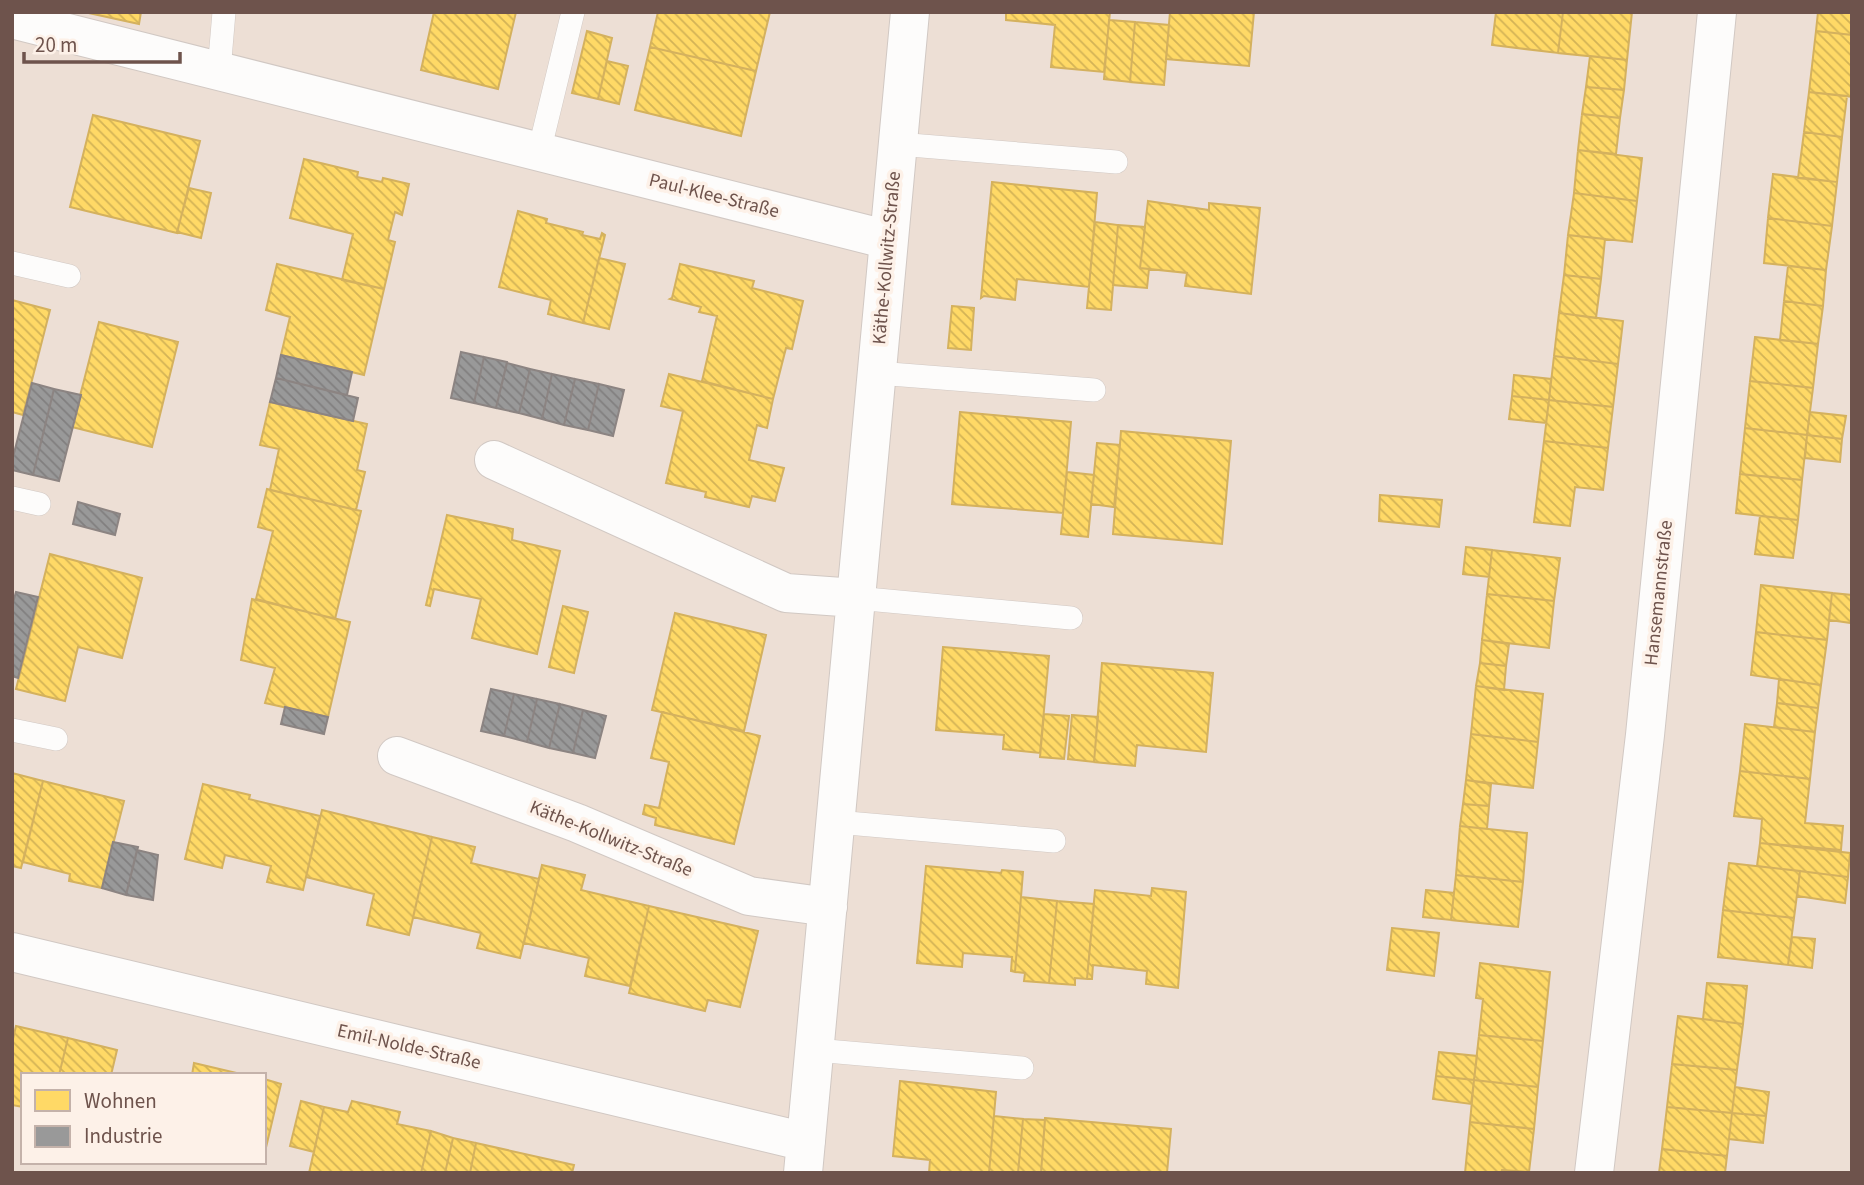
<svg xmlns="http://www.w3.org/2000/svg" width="1864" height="1185" font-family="'Source Sans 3',sans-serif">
  <defs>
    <pattern id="homes-back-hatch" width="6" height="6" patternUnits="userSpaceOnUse" patternTransform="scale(1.75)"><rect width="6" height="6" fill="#ffd966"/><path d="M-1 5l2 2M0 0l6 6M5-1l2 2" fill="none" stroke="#d3b356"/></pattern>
    <pattern id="industry-back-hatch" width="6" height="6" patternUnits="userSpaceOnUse" patternTransform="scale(1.75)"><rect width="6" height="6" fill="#999"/><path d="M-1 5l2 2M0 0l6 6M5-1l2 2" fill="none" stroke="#817f7f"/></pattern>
  </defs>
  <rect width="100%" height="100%" fill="#f4ede7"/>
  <path fill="#eddfd5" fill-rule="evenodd" d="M12 12H1852V1173H12ZM23 1075H264V1162H23Z"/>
  <path fill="url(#homes-back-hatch)" stroke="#d4b15e" stroke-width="2" d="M84 12H141L139 24Z
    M434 12H516L498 89 421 70Z
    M658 12H770L756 71 650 47Z
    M1006 12H1110L1104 72 1051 67 1055 25 1006 20Z
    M1170 12H1254L1249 66 1166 59Z
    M1496 12H1563L1558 53 1492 45Z
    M1563 12H1632L1627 60 1558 53Z
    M1818 12H1852V35L1816 31Z
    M1109 20 1135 22 1130 82 1104 79Z
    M1135 22 1169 25 1164 85 1130 82Z
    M587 31 612 38 598 99 572 93Z
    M1816 31 1852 35V97L1809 92Z
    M650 47 756 71 741 136 635 110Z
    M1590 56 1627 60 1624 90 1586 87Z
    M607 61 628 66 619 104 598 99Z
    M1586 87 1624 90 1620 118 1582 114Z
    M1809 92 1847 96 1842 137 1804 132Z
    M1582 114 1620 118 1616 154 1578 150Z
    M93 115 200 141 177 233 70 207Z
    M1804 132 1842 137 1837 182 1798 178Z
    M1578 150 1642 158 1637 201 1574 193Z
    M304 159 358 172 357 177 382 182 383 178 409 184 402 215 395 212 388 240 395 242 384 289 342 280 353 234 290 218Z
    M1773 174 1837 182 1832 226 1768 218Z
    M992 182 1097 193 1089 287 1017 279 1015 300 984 296 981 298Z
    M189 188 211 193 201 238 177 232Z
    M1574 193 1637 201 1632 242 1568 235Z
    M1148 201 1209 210V203L1260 208 1251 294 1185 286 1187 273 1140 268Z
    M518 211 547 219 546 223 583 232 582 235 600 239 602 233 605 235 583 323 548 314 551 300 499 287Z
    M1768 218 1832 226 1826 270 1764 263Z
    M1095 222 1118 225 1111 310 1087 308Z
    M1118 225 1145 227 1140 268 1149 269 1147 288 1113 285Z
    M1568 235 1605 239 1601 279 1564 275Z
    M599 258 625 264 609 329 583 323Z
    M277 264 384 289 364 375 281 355 290 317 266 310Z
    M680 264 754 281 752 288 803 301 792 349 786 348 773 399 702 381 717 316 699 312 701 307 670 299 672 298Z
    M1788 266 1826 270 1823 306 1784 301Z
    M1564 275 1601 279 1596 318 1559 313Z
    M12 300 50 310 23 415 12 412Z
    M1784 301 1823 306 1818 344 1780 340Z
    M952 306 974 308 971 350 948 348Z
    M1559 313 1623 321 1618 364 1554 356Z
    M99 322 178 342 152 447 72 427Z
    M1755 337 1818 344 1813 388 1750 381Z
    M1554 356 1618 364 1613 407 1549 400Z
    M669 374 773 399 767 428 757 425 749 460 784 468 775 501 752 496 749 507 705 497 706 492 666 483 683 411 661 406Z
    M1514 375 1551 379 1549 400 1512 396Z
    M1750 381 1813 388 1807 435 1745 428Z
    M1512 396 1549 400 1546 423 1509 419Z
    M1549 400 1613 407 1608 448 1544 441Z
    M270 402 367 424 357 470 365 472 356 510 270 490 279 449 260 445Z
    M960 412 1071 422 1063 513 952 504Z
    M1810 412 1846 416 1842 439 1807 435Z
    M1745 428 1807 435 1802 480 1740 474Z
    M1121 431 1231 441 1222 544 1113 534Z
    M1807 435 1842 439 1840 462 1805 458Z
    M1544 441 1608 448 1603 490 1575 487 1570 526 1534 522Z
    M1097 443 1120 445 1114 507 1091 504Z
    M1067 472 1094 475 1088 537 1061 534Z
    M1740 474 1802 480 1798 520 1736 513Z
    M267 489 361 511 335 619 256 599 273 531 258 527Z
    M1380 495 1442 500 1439 527 1379 521Z
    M447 515 513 529 512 540 560 551 537 654 472 638 481 599 434 589 430 606 426 605Z
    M1760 516 1798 520 1793 558 1755 554Z
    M1466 547 1492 550 1489 577 1463 574Z
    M1492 550 1560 558 1554 601 1487 594Z
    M50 554 142 578 122 658 78 647 65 701 16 689Z
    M1761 585 1832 593 1827 640 1756 632Z
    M1832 593 1852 595 1851 623 1829 620Z
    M1487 594 1554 601 1549 648 1482 640Z
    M252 599 350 622 328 717 265 703 275 668 241 660Z
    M563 606 588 612 574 673 549 667Z
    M675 613 766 635 744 731 652 710Z
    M1756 632 1827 640 1821 685 1751 675Z
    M1482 640 1509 644 1506 666 1480 663Z
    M943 647 1049 656 1040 753 1003 749 1004 735 936 730Z
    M1102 663 1213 673 1206 752 1137 745 1135 766 1094 762Z
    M1480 663 1506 666 1504 690 1476 686Z
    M1779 679 1821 685 1818 708 1777 703Z
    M1476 686 1543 694 1538 742 1471 734Z
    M1777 703 1818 708 1815 732 1774 727Z
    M662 712 760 736 734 844 655 825 656 818 643 814 645 805 659 808 669 762 651 758Z
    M1044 714 1069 716 1064 759 1040 757Z
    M1072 715 1098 717 1094 762 1068 759Z
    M1745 724 1815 732 1810 779 1740 771Z
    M1471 734 1538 742 1533 788 1466 780Z
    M1740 771 1810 779 1805 823 1843 826 1841 850 1760 843 1762 819 1734 816Z
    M12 773 43 781 21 868 12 866Z
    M1466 780 1491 784 1489 806 1463 804Z
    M43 781 124 801 102 888 69 881 70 874 23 862Z
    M203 784 250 795 249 799 320 816 303 890 267 882 271 866 225 855 222 868 185 859Z
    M1463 804 1489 806 1487 829 1460 826Z
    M322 810 432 837 409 935 367 925 374 894 306 877Z
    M1460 826 1527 833 1523 882 1456 875Z
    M432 837 475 847 471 863 539 879 520 958 477 948 481 933 413 917Z
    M1760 843 1850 853 1848 877 1757 866Z
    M1729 863 1800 871 1794 918 1723 910Z
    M542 865 585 875 581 890 649 906 630 986 585 976 589 958 524 943Z
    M926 866 1001 873 1002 870 1023 872 1015 972 1011 971 1012 957 963 953 962 967 917 963Z
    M1800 871 1848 877 1845 903 1797 896Z
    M1456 875 1523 882 1518 927 1451 920Z
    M1152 888 1186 892 1178 988 1146 984 1147 971 1093 965 1092 979H1087L1095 890 1151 896Z
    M1426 890 1454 893 1451 920 1423 917Z
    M1021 897 1057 901 1049 983 1024 981 1025 973 1015 972Z
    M1057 901 1094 904 1087 979 1075 978V985L1049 983Z
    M649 906 758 931 740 1007 708 1000 705 1011 629 993Z
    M1723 910 1794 918 1788 965 1718 957Z
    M1392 928 1439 933 1434 976 1387 970Z
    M1792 937 1815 939 1812 968 1788 965Z
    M1480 963 1550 972 1543 1041 1479 1035 1483 999 1476 998Z
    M1707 983 1747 986 1743 1024 1703 1019Z
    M1678 1016 1743 1024 1737 1070 1672 1064Z
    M16 1026 68 1038 59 1075H23V1107L12 1105V1043Z
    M1479 1035 1543 1041 1538 1087 1474 1080Z
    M68 1038 117 1050 111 1075H59Z
    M1439 1052 1477 1056 1474 1080 1436 1076Z
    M194 1063 245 1075H192Z
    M1672 1064 1737 1070 1732 1113 1667 1107Z
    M1436 1076 1474 1080 1471 1104 1433 1099Z
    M264 1079 281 1084 264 1156Z
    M1474 1080 1538 1087 1534 1129 1470 1122Z
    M900 1081 996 1092 989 1173H929L930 1160 893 1156Z
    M1735 1087 1769 1092 1766 1116 1732 1113Z
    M301 1101 324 1107 314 1152 290 1146Z
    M352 1101 400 1112 397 1124 431 1131 421 1173H309L324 1107 348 1112Z
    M1667 1107 1732 1113 1727 1156 1662 1149Z
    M1732 1113 1766 1116 1763 1143 1729 1139Z
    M994 1116 1023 1119 1018 1173H989Z
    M1045 1118 1171 1129 1167 1173H1041Z
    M1023 1119 1045 1120 1041 1173H1018Z
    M1470 1122 1534 1129 1529 1172 1502 1170 1501 1173H1465Z
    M431 1131 453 1138 445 1173H421Z
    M453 1138 476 1143 470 1173H445Z
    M476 1143 574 1165 572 1173H470Z
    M1662 1149 1727 1156 1725 1173H1659Z"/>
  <path fill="url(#industry-back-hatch)" stroke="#8c8482" stroke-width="2" d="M461 352 484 357 474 403 451 398Z
    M281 355 352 372 347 395 276 378Z
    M484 357 507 362 496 408 474 403Z
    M507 363 530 369 519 413 496 408Z
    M530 369 552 374 542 419 519 413Z
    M552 374 575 379 564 425 542 419Z
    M276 378 358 398 353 421 270 402Z
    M575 379 599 384 588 430 564 425Z
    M32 383 54 389 33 475 12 470V461Z
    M599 384 624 390 613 436 588 430Z
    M54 389 81 395 59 481 33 475Z
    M78 502 120 514 115 535 73 524Z
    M16 592 38 597 18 678 12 676V606Z
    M491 689 514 694 504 736 481 731Z
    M514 694 537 699 527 742 504 736Z
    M537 699 560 704 549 748 527 742Z
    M560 704 583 710 573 753 549 748Z
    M285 707 328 717 324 734 281 724Z
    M583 710 606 716 595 758 573 753Z
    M113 842 138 847 126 895 102 888Z
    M137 850 158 855 153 900 126 895Z"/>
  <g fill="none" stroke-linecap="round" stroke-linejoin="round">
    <g stroke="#d1c8c3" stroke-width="24">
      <path id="service" d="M219 71 224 12
        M898 144 1116 162
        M539 152 573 12
        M12 263 69 276
        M877 373 1094 390
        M12 498 39 504
        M856 598 1071 618
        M12 730 56 739
        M836 822 1054 841
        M815 1050 1022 1068"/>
    </g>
    <g stroke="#d1c8c3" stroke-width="40">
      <path id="minor" d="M12 19 889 240
        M494 460 786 593 856 598
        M397 756 577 823 749 896 828 907
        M12 952 806 1142
        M803 1173 910 12
        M1594 1173 1645 735 1717 12"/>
    </g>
    <use href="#service" stroke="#fdfcfb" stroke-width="23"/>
    <use href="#minor" stroke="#fdfcfb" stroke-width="38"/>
  </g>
  <g text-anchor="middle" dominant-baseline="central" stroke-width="7" stroke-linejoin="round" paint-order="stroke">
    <g font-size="19" fill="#6e534c" stroke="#fdf1e8">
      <text transform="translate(714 196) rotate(14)">Paul-Klee-Straße</text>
      <text transform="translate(887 258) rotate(-85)">Käthe-Kollwitz-Straße</text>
      <text transform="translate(1659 593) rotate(-84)">Hansemannstraße</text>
      <text transform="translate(611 839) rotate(22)">Käthe-Kollwitz-Straße</text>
      <text transform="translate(409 1047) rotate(13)">Emil-Nolde-Straße</text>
    </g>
  </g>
  <rect width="1864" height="1185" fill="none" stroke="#6e534c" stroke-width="28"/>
  <rect x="21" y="1073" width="245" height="91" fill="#fdf1e8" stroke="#c4b2aa" stroke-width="2"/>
  <rect x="35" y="1090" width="35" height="21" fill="#ffd966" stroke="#c4b2aa" stroke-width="2"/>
  <text x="84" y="1108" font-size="21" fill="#6e534c">Wohnen</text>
  <rect x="35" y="1126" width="35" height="21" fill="#999999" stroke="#c4b2aa" stroke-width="2"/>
  <text x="84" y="1143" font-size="21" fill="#6e534c">Industrie</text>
  <path d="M24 52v10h156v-10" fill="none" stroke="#6e534c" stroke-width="3.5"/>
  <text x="35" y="52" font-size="21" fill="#6e534c" stroke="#fdf1e8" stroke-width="5" paint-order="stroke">20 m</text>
</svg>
